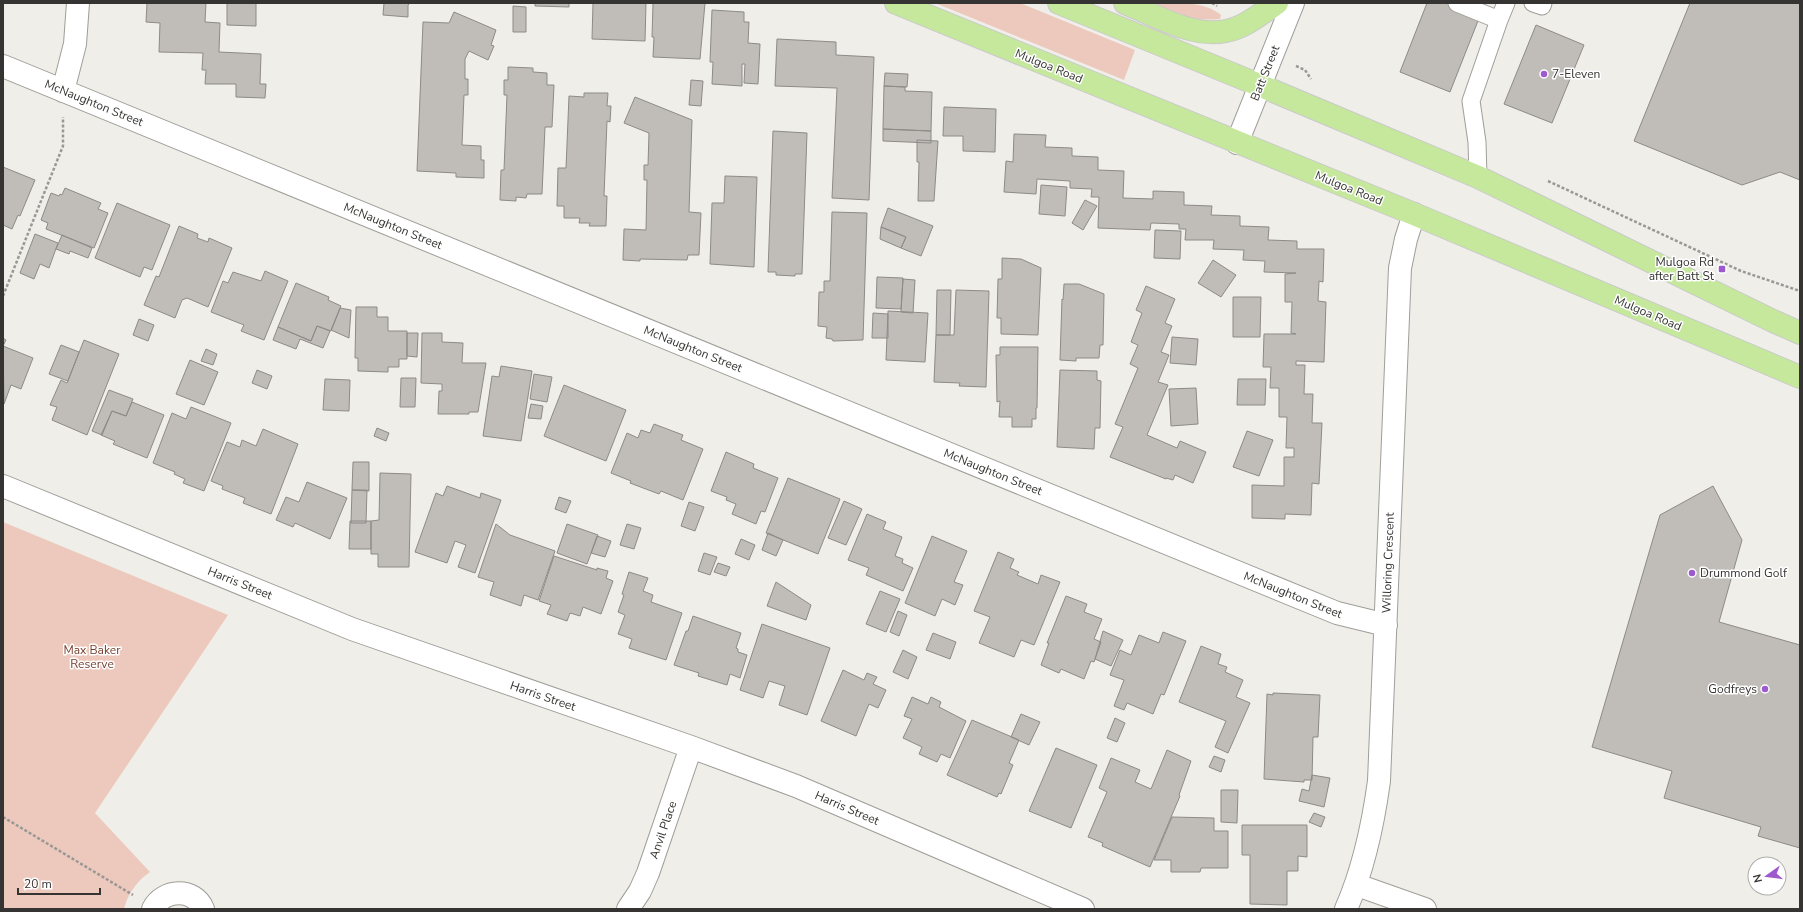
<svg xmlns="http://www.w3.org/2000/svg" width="1803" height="912" font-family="'Nunito Sans',sans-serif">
  <rect width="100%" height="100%" fill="#efeee9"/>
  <path fill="#edc9bd" d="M935 3H1020L1135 50 1124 80Z
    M1148 3C1171 3 1204 0 1221 15L1220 19C1191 22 1175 13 1148 3Z
    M3 522 228 615 95 813 150 872C137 881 128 893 124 909H3Z"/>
  <path fill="#c0bdb9" stroke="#8e8a87" d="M147 3H206L205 22 220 23 219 52 261 54 260 84H266L265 98 236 97V84H205L206 70H202L203 53 159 52 160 23 146 22Z
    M227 3H256V26L227 25Z
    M384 3H410L408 5V17L383 15Z
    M535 3H569V7L535 6Z
    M593 3H646L645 41 592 39Z
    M650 3H705L700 59 653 57 654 37H652L653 4Z
    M1427 3H1485L1450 92 1400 72Z
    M1690 3H1800V180L1780 172 1742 185 1634 141Z
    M513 6 526 7V32H513Z
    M712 10 744 12V22H749L748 43 760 44 758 84 744 83 745 64H742V86L712 84 713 62H710Z
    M454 12 496 30 491 45 494 46 488 60 469 51 465 59V79H468V95H464L462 145 481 146V160H484V178L456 177V173L417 171 423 22 449 23Z
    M1536 25 1584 45 1552 123 1504 104Z
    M777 39 836 42V55L874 57 869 200 832 198 837 88 775 86Z
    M508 67 533 68V72L547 73V85H554L552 127H545L542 194H527L526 198 516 197V201L500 200 501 170H504L507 95H504V80H508Z
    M885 73 908 74 907 87 884 86Z
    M691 80 703 81 701 106 689 105Z
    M884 86 905 87V91L932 92 931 131 883 129Z
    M584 93H608L607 106H611L610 122 607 121 604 196H607L606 226H589L590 223H579L580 218H564V206H557L558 168H566L569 96 584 97Z
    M635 97 692 120 689 212 701 213 699 255H688L687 260 640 259V261L623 260 624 229 646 230 647 180H644V165H648L649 133 624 123Z
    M944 107 996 109 995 152 963 151V136H943Z
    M883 129 931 131V143L883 141Z
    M773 131 807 133 802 274H795V276L776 275V272H768Z
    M1014 134 1046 135 1045 147 1072 148V156L1098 157V170L1124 171 1123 198 1153 199V191L1184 192V205L1212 206 1211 215 1240 216V226L1269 227 1268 240 1297 241V249H1324L1323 282 1319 281 1318 301 1326 302 1324 362 1296 361V365H1305L1304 394H1313L1312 423H1322L1319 484 1312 483 1311 515 1285 514V519L1252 518V485L1284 486V457H1294V448H1286L1287 417H1279V388H1270L1271 367H1263L1264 334H1296L1291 333 1292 302H1285V274L1296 273 1264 272 1265 261 1243 260 1244 250 1213 249 1214 240H1185L1186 229H1179V224L1151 223 1150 230 1098 228 1099 197H1091L1092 189 1070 188V181L1037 179 1036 194 1004 192 1006 161 1013 162Z
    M917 140 938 141 934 201H918L919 162H917Z
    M3 167 35 180 20 216 18 215 12 229 3 225Z
    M725 176 757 177 754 267 710 264 712 203H724Z
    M1041 185 1067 187 1065 216 1039 214Z
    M65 188 101 203 98 209 108 213 94 248 46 229 48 223 41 220 51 193 59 196 60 194 62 195Z
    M1085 200 1097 206 1083 230 1072 223Z
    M117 203 170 225 152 270 144 267 140 277 95 258Z
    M888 208 933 226 921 256 901 248 906 237 881 227Z
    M832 212 867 213 863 340 833 341 832 339 826 338 827 327 818 326 819 292H824V281H830Z
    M179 226 198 234 197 238 208 242 209 238 232 248 208 307 187 298 182 300 175 318 144 305 156 276 159 277Z
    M881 227 906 237 901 248 880 239Z
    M1155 230 1181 231 1180 259 1154 258Z
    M35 234 58 243 49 268 40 264 34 279 20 273Z
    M62 235 92 248 88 258 70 251 69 254 56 249Z
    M1002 258 1021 259 1041 268 1038 335 1001 334V318H997L998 279H1002Z
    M1213 260 1236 275 1221 297 1198 283Z
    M265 271 288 281 264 340 241 331 244 325 211 312 223 281 228 283 233 272 261 281Z
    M877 277 903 278 901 309 876 308Z
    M903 279 915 280 913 313 901 312Z
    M296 283 329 297 328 300 341 306 331 331 317 326 311 341 278 327Z
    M1064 284H1079L1104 294 1103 345H1100L1099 358H1076V361L1060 360 1062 299 1063 300Z
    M1146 286 1175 299 1165 323 1172 326 1161 352 1169 355 1158 382 1168 385 1147 435 1177 448 1180 441 1206 452 1193 483 1175 475 1173 480 1166 478V479L1110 457 1123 427 1115 424 1138 368 1130 364 1138 345 1131 342 1142 313 1136 310Z
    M937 290H951L950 335H936Z
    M956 290 989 291 986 387 959 386 960 383 934 382 936 335H954Z
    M1233 297H1261L1260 337H1233Z
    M356 307H377V317H388V331H407V359H399V367H388V372L358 371V358H355Z
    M340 308 351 310 349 338 331 330Z
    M888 311 928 313 925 362 886 360Z
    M873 313 888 314V338H872Z
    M139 319 154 325 148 341 133 335Z
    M317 326 330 331 323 348 300 339 296 349 273 340 278 327 311 341Z
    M407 333H418L417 357 407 356Z
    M422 333H442V342L463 343 462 363H486L478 412H469V414H438L439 391H442V384L421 383Z
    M1172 337 1198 339 1196 365 1170 363Z
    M3 338 6 340 3 346 33 358 21 389 11 385 4 404Z
    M84 340 119 354 87 435 52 420 57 407 50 405 61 380 67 383Z
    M61 345 79 352 68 381 49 374Z
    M1000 347H1038L1037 408H1036V419H1032V427H1012V417H999L1000 401 997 402 996 355H1000Z
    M206 349 217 354 213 365 201 361Z
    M190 360 218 372 204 405 176 394Z
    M501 366 532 371 521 441 483 436 492 376 499 377Z
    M257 370 272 376 267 389 252 383Z
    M1060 370 1097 371V380L1101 381 1100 428H1095L1094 449 1057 447Z
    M534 374 552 377 547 402 530 399Z
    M401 378H416L415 407H400Z
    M325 379 350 380 349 411 323 410Z
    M1238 379H1266L1265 405H1237Z
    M564 385 626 410 606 461 544 436Z
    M1196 388 1198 424 1171 426 1169 389Z
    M109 390 133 399 126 416 112 411 102 435 92 431Z
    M132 402 164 415 147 458 113 444 115 441 101 435 112 411 126 416Z
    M531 404 543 406 541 419 528 418Z
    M191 407 231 423 204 491 183 483 185 479 174 474 175 472 153 463 172 413 186 419Z
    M654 424 683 435 681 440 703 449 683 500 661 491 659 494 630 483 631 481 611 473 627 433 638 438 641 430 650 433Z
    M377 428 389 433 386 441 374 436Z
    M263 429 298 444 271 514 243 503 245 498 222 489 223 486 211 481 227 442 240 447 242 440 256 446Z
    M1247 431 1273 440 1259 476 1233 467Z
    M726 452 754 464 753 468 778 478 765 512 761 511 756 524 732 514 736 504 726 500 727 497 711 491Z
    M353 462H369V491L352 490Z
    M380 473 411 474 409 567H378V554H371V521L379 520Z
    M788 478 840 499 818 554 766 533Z
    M307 482 347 498 330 539 295 523 293 527 276 520 286 497 299 502Z
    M447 486 480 498 481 493 501 500 475 573 458 567 466 545 455 541 447 563 415 552 436 493 443 496Z
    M1713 486 1742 540 1719 622 1800 645V848L1758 836 1761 827 1664 798 1672 771 1592 747 1660 515Z
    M352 490H367L366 523H351Z
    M559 497 571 501 566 513 555 509Z
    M844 501 862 509 846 545 828 538Z
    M689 502 704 507 695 531 681 526Z
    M867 514 886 522 883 529 902 537 895 556 903 559 902 563 913 568 903 591 866 575 869 568 848 560Z
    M350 521H371V549H349Z
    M496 524 510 535 555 551 538 600 524 595 521 606 490 595 494 582 478 577Z
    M567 524 598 535 587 564 557 553Z
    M627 524 641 528 634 549 620 545Z
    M768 533 783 540 776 556 762 550Z
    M597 536 611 541 605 557 591 553Z
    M932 536 967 551 954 582 963 585 955 605 942 599 935 616 905 603Z
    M741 539 755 545 749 560 735 554Z
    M998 552 1014 559 1010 568 1019 572 1017 575 1038 584 1041 575 1060 582 1034 645 1021 640 1014 657 979 643 990 617 974 611Z
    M704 553 717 557 710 575 698 571Z
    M554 556 597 570V568L608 571 606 578 613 581 601 614 583 607 580 616 570 613 567 621 547 614 551 605 539 601Z
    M718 563 730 567 726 576 714 572Z
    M629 572 648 578 643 591 653 595 651 602 682 613 666 660 629 648 632 639 618 634 625 615 618 612 624 595 622 594Z
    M776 582 811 605 806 620 767 606Z
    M880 591 900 599 886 632 866 624Z
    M1066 596 1087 604 1084 612 1102 619 1094 639 1101 642 1094 662 1091 661 1084 679 1061 669 1059 673 1041 665 1049 643H1047Z
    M898 611 907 615 899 636 890 632Z
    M693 616 741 633 736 648 738 649V652L747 655 740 678 730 674 727 685 698 676 699 673 674 665 686 631H688Z
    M762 624 830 648 807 715 779 705 785 686 769 681 763 698 740 690Z
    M1103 631 1123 640 1111 666 1095 659Z
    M1163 632 1186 641 1164 695 1161 694 1153 714 1127 703 1124 710 1114 706 1124 680 1110 675 1120 650 1131 655 1139 635 1159 643Z
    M933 633 956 642 950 659 926 650Z
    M1201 646 1221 654 1218 664 1227 667 1225 672 1243 680 1236 697 1250 703 1228 753 1215 747 1226 721 1179 702Z
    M903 650 917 657 908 679 893 672Z
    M843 670 864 680 867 673 877 677 873 684 886 690 878 708 869 704 856 736 821 721Z
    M1273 693 1320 695 1318 737H1313L1312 780H1304V782L1264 779 1267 694 1273 695Z
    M912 697 928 704 931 697 941 702 939 707 966 721 950 758 941 754 937 762 919 754 922 747 903 738 912 719 904 716Z
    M1021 714 1040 722 1029 745 1011 737Z
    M1115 718 1125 723 1117 742 1107 738Z
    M972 720 1019 740 1009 763 1013 765 1001 794 999 793 997 797 947 775Z
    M1056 748 1097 765 1071 828 1029 811Z
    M1167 750 1191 761 1179 795 1180 796 1150 867 1102 846 1103 843 1088 837 1107 792 1099 788 1111 758 1140 770 1135 782 1151 789Z
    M1214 756 1225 760 1221 772 1209 767Z
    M1312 775 1330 778 1324 807 1299 801 1302 789 1309 791Z
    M1221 790H1238L1237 823 1221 822Z
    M1314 813 1325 817 1321 827 1309 822Z
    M1172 817 1214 818V831H1228V868H1201L1200 872H1171V860H1154Z
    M1242 825H1307V857L1298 856V871H1287V905L1250 904V855H1242Z"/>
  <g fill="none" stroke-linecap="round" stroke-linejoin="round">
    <g stroke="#9f9e99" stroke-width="19">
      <path id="lane" d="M1457 3 1499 20 1471 101 1477 142 1478 177
        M1533 3 1542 6 1543 3
        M1499 20 1506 3"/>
    </g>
    <g stroke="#9f9e99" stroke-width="24">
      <path id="street" d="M3 66 1337 613 1386 625
        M63 91 75 44 78 3
        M3 486 352 629 691 747 796 786 1083 909
        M1357 885 1425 909
        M153 909C163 889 194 887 203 909
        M628 909 640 891 648 873 691 747
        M1346 909C1364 868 1373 825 1379 781L1400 268 1406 239 1414 214"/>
    </g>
    <g stroke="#9f9e99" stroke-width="24">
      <path id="secondary" d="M1237 143 1293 3"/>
    </g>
    <g stroke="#cacaca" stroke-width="24">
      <path id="primary" d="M896 3 1414 214 1800 377
        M1059 3 1259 85 1478 177 1773 321 1800 333
        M1125 3C1155 15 1192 38 1226 31 1244 28 1262 13 1277 3"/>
    </g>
    <path stroke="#999894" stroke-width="2.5" stroke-dasharray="3 2" stroke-linecap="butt" d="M1212 3 1217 6
      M1296 66 1305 70 1311 79
      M1548 181 1741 271 1800 291
      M3 296 63 146V117
      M3 817 133 895"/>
    <use href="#lane" stroke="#fff" stroke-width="17"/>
    <use href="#street" stroke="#fff" stroke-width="22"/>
    <use href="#secondary" stroke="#fff" stroke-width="22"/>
    <use href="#primary" stroke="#c5e89d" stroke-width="22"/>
  </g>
  <g fill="#9d5acf" stroke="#fff" stroke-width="1.5">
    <circle cx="1544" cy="74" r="4"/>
    <rect x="1718" y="265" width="8" height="8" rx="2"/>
    <circle cx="1692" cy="573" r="4"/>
    <circle cx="1765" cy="689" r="4"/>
  </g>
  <g text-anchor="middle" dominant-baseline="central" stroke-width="3" stroke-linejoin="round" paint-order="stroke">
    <g font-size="12" fill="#353432" stroke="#fff">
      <text transform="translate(1049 66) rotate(22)">Mulgoa Road</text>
      <text transform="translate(1265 73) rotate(-68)">Batt Street</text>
      <text transform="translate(94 103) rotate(22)">McNaughton Street</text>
      <text transform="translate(1349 188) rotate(22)">Mulgoa Road</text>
      <text transform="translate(393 226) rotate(22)">McNaughton Street</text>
      <text transform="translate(1648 313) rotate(23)">Mulgoa Road</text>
      <text transform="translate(693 349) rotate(22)">McNaughton Street</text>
      <text transform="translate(993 472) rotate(22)">McNaughton Street</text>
      <text transform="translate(1388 563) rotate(-88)">Willoring Crescent</text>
      <text transform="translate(240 583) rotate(22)">Harris Street</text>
      <text transform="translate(1293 595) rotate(22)">McNaughton Street</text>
      <text transform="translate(543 696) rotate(19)">Harris Street</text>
      <text transform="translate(847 808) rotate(23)">Harris Street</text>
      <text transform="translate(663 830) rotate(-71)">Anvil Place</text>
    </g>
    <g font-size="12" fill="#353432" stroke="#fff" text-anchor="start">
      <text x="1552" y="74">7-Eleven</text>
      <text x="1714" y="262" text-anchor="end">Mulgoa Rd<tspan x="1714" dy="14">after Batt St</tspan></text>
      <text x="1700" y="573">Drummond Golf</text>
      <text x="1757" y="689" text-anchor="end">Godfreys</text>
    </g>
    <g font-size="12" fill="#723f2e" stroke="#fff">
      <text x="92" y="650">Max Baker<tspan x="92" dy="14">Reserve</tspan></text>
    </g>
  </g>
  <rect width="1803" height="912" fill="none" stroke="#353432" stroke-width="8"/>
  <g transform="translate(1767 876) rotate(256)"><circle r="19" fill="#ffffff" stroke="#aeaead"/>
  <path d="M0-3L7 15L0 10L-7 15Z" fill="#9d5acf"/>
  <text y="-6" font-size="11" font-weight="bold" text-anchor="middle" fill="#353432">N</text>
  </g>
  <path d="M18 888v6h82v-6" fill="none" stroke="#353432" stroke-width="2"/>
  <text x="24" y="888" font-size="12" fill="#353432" stroke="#ffffff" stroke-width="3" paint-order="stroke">20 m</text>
</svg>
